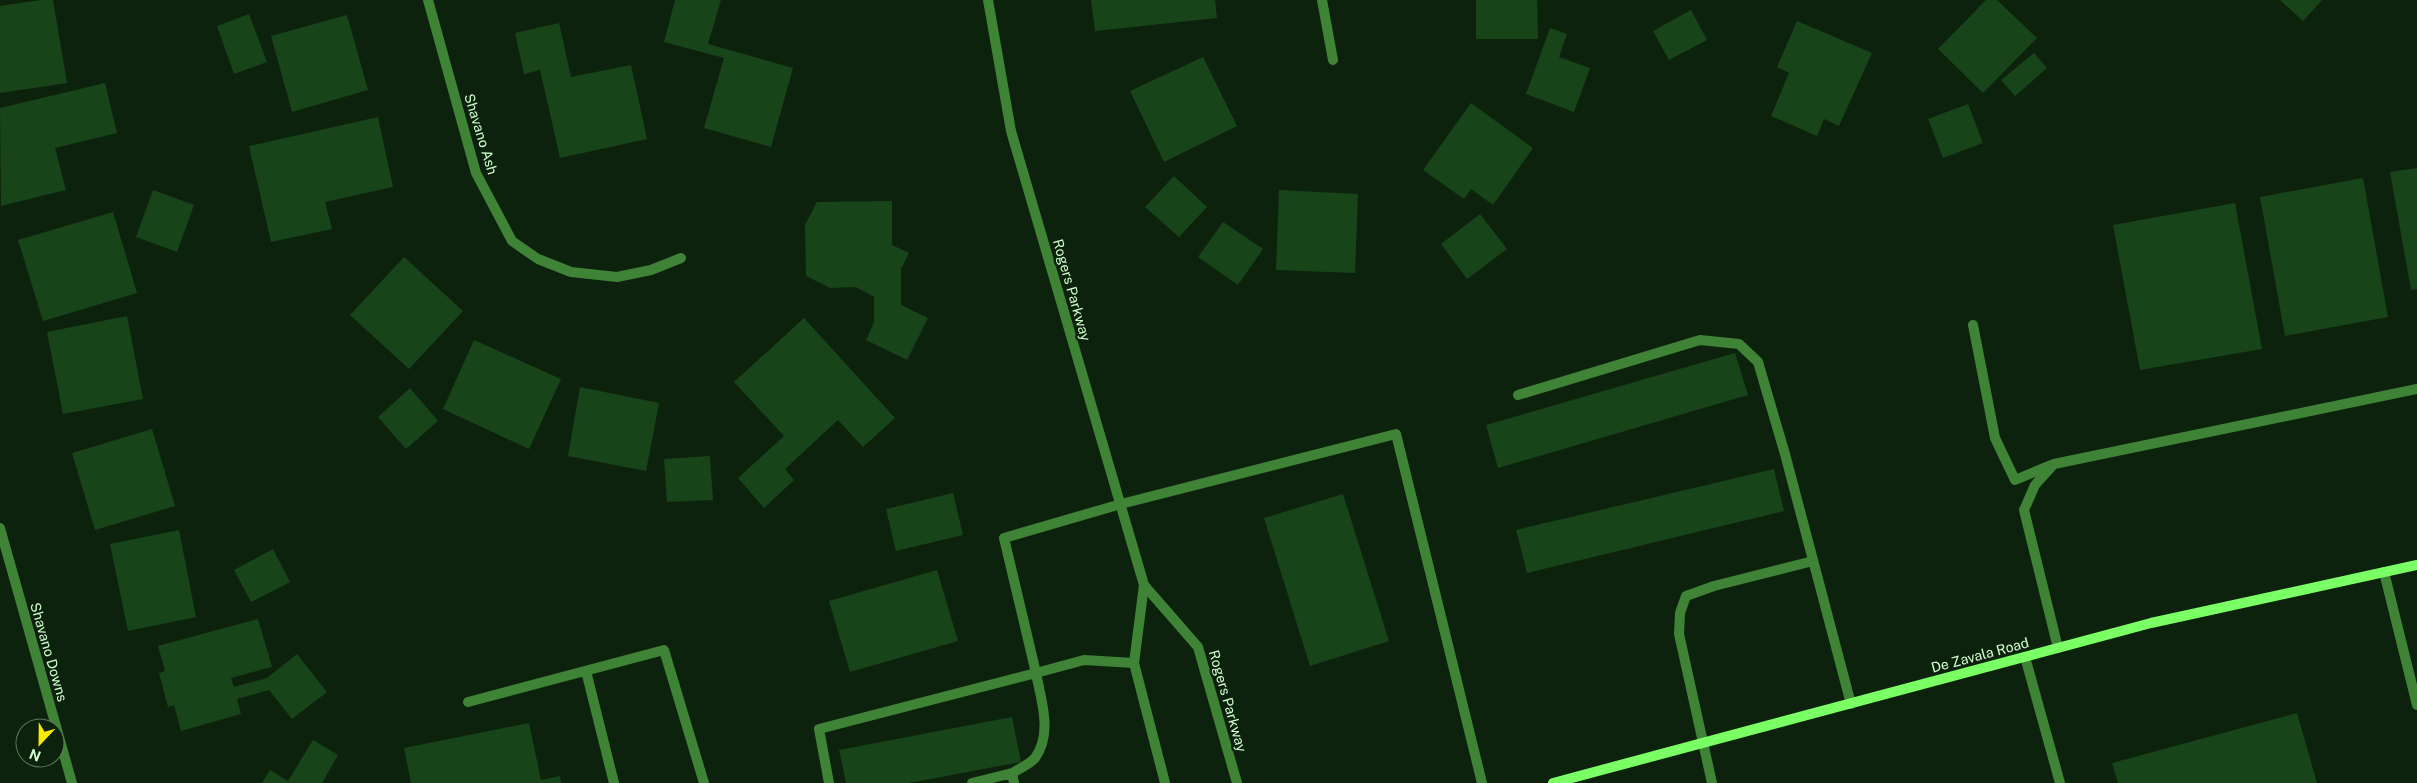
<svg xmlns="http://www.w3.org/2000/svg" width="2417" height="783" font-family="'Public Sans',sans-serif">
  <rect width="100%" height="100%" fill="#0d220d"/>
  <path fill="#18441a" d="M41 0H53L67 83 0 93V6Z
    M675 0H721L708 44 793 68 771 147 704 128 724 58 664 42Z
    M1091 0H1215L1217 18 1095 31Z
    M1476 0H1537L1538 39H1476Z
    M1986 0H1997L2037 38 1983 93 1938 49Z
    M2280 0H2322L2303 21Z
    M1691 10 1707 40 1669 60 1653 31Z
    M249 14 267 62 234 74 217 26Z
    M347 15 368 90 292 112 271 36Z
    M1797 21 1872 53 1839 126 1824 119 1817 136 1771 116 1789 73 1777 67Z
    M559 23 571 77 631 65 647 139 560 158 540 70 524 74 515 33Z
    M1550 28 1567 34 1559 57 1590 68 1574 112 1526 94Z
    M2034 53 2047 68 2015 96 2001 80Z
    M1203 57 1237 126 1164 162 1130 91Z
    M105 83 117 133 55 148 66 190 1 206 0 108Z
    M1471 103 1533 148 1493 205 1471 189 1464 199 1423 170Z
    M1968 104 1983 143 1943 158 1928 119Z
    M378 117 393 187 325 202 332 229 271 242 249 146Z
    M2417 168V289L2411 290 2390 172Z
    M1174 176 1207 207 1179 237 1145 207Z
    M2363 178 2388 317 2285 336 2260 197Z
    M153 190 194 205 177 252 136 237Z
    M1279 190 1358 194 1355 273 1276 270Z
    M892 201V245L909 253 901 269V305L928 318 907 360 866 340 874 322V297L856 287 830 288 806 276 805 225 817 202Z
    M2235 203 2262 349 2140 370 2113 225Z
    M113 212 137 293 43 321 18 240Z
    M1480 214 1507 249 1467 279 1441 244Z
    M1223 222 1263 249 1238 285 1198 257Z
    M404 257 463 311 409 369 350 315Z
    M127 316 143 399 63 414 47 332Z
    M804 318 895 418 863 447 838 420 785 469 794 480 764 508 738 478 784 436 734 382Z
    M474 340 561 379 529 449 443 409Z
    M1735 353 1748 395 1498 468 1486 425Z
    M580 387 659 403 646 471 568 456Z
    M410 388 438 421 406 449 378 417Z
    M152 429 175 506 95 530 72 453Z
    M710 456 713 500 667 502 664 459Z
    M1774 469 1784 511 1527 573 1516 530Z
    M953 493 963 535 896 551 886 509Z
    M1343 494 1389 641 1310 666 1264 518Z
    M179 530 196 617 128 631 110 544Z
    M273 549 290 582 251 602 234 570Z
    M937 570 958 641 850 672 829 601Z
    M258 619 272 667 231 678 234 687 267 678 297 654 327 692 292 719 269 690 237 699 241 714 181 731 174 705 168 707 159 673 165 671 158 646Z
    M2297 713 2317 783H2118L2112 763Z
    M1012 717 1021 762 909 783H846L839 750Z
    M529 723 541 780 560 776 561 783H411L404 748Z
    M313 740 338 755 322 783H262L270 770 288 781Z"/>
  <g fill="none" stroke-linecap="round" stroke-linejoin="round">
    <path stroke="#3f8336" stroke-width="10" d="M1973 325 1995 438 2015 480 2051 465
      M1518 395 1700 340 1739 344 1758 362 1785 454 1851 704
      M2384 572 2417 705
      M2058 648 2024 510 2035 485 2054 464 2417 389
      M2025 657 2060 783
      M1134 663 1084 660 1036 673 1004 538 1121 504 1396 434 1482 783
      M586 671 614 783
      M468 702 664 650 704 783
      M829 783 819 729 1036 673C1041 700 1053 733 1035 758 1030 764 1019 769 1012 773
      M972 783 1012 773 1014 783
      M1712 783 1679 634 1680 613 1686 596 1714 586 1813 561"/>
    <path stroke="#3f8336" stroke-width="10" d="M428 0 476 173 512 241 538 259 571 272 617 277 651 270 681 258
      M988 0 1011 131 1144 585 1134 663 1165 783
      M1322 0 1333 60
      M0 528 72 783
      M1144 585 1198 647 1237 783"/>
    <path stroke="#7aff65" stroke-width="10" d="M1553 783 2151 623 2417 565"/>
  </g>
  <g text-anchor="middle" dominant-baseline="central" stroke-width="5" stroke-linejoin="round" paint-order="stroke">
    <g font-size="14" fill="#d0ffce" stroke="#0d220d">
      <text transform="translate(481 134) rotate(73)">Shavano Ash</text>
      <text transform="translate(1072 290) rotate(74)">Rogers Parkway</text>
      <text transform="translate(49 652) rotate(74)">Shavano Downs</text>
      <text transform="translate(1980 655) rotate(-15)">De Zavala Road</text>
      <text transform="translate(1228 701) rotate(74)">Rogers Parkway</text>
    </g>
  </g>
  <g transform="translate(40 743) rotate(202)"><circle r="24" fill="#0d220d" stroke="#5b7a5a"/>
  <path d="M0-4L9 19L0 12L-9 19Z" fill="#f9ea00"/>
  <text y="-8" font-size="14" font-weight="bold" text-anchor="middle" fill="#d0ffce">N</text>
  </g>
</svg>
